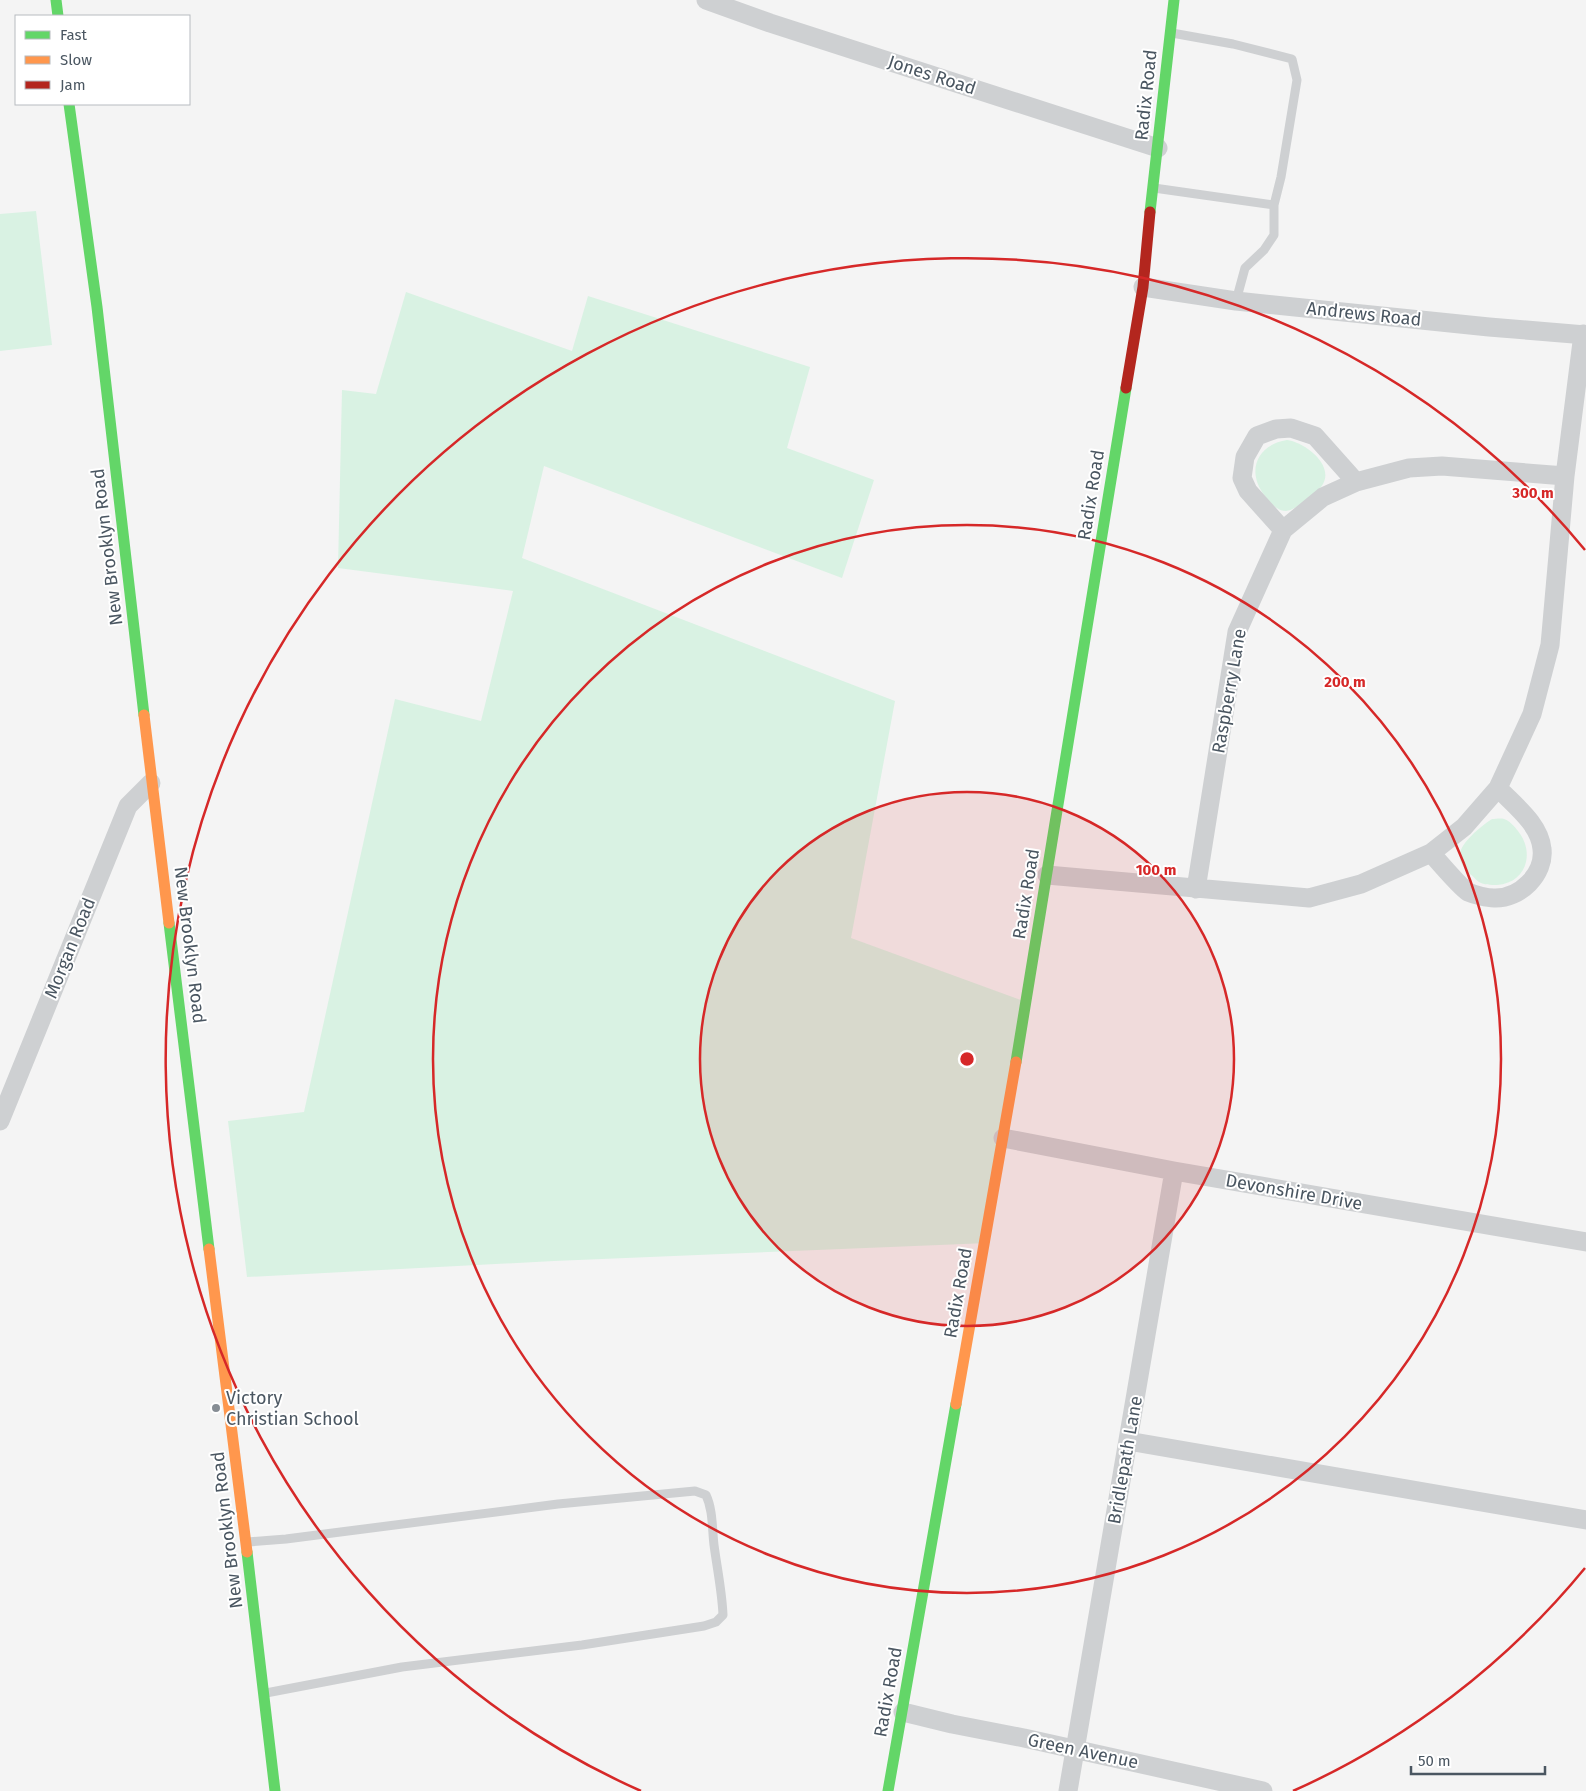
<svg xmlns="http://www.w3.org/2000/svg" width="1586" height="1791" font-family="'Fira Sans',sans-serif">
  <rect width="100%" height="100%" fill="#f4f4f4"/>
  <path fill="#d9f2e3" d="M36 211 52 345 0 351V214Z
    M406 292 572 351 588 296 810 367 787 448 874 480 842 578 544 466 522 558 895 701 851 938 1029 1003 988 1243 554 1261 247 1277 228 1121 304 1112 395 699 481 721 513 591 338 568 342 390 376 394Z
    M1287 440C1304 442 1334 464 1323 484 1319 491 1312 495 1306 500 1300 504 1294 510 1286 511 1277 511 1270 503 1265 496 1246 472 1256 445 1287 440Z
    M1492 819C1495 819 1501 818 1504 819 1509 820 1515 827 1518 831 1535 852 1527 883 1497 885 1491 885 1484 885 1479 882 1476 880 1473 876 1470 874 1453 858 1459 848 1474 833 1480 828 1485 823 1492 819Z"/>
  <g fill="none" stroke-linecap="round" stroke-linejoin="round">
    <path stroke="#ced0d2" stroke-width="9" d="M1172 33 1233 44 1292 59 1297 80 1281 177 1274 205
      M1154 188 1274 205V235L1264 250 1245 268 1236 301
      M248 1542 286 1539 558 1504 695 1491 706 1495C713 1510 712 1528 714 1545 717 1568 722 1591 723 1615L716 1622 704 1626 582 1645 402 1667 266 1693"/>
    <path stroke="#ced0d2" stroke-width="19" d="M706 0 770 23 1158 148
      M1143 287 1236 301 1489 327 1586 335
      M1283 530 1248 491 1242 478 1245 457 1257 436 1276 429 1291 428 1315 436 1356 482
      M1431 853C1438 861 1461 888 1468 892 1475 895 1487 898 1494 898 1520 899 1545 874 1542 849 1540 824 1514 805 1498 788
      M1047 875 1309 898 1361 884 1431 853 1464 827 1498 788 1532 714 1550 645 1565 476 1583 334
      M1196 889 1237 632 1283 530 1323 497 1356 482 1409 468 1442 466 1565 476
      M0 1121 128 806 151 783
      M1003 1138 1174 1171 1586 1242
      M1128 1441 1586 1520
      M903 1712 952 1724 1024 1738 1263 1791
      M1068 1791 1174 1171"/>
    <path stroke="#63d668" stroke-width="11" d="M56 0 58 16
      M69 104 97 307 144 715
      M1150 212 1174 0
      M169 923 209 1249
      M1016 1062 1126 388
      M247 1552 275 1791
      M888 1791 956 1404"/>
    <path stroke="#ff974d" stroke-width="11" d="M144 715 169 923
      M209 1249 247 1552
      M956 1404 1016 1062"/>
    <path stroke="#b3261e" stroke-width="11" d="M1126 388 1143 287 1150 212"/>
  </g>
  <circle cx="967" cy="1059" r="267" fill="#d62828" fill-opacity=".12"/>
  <g fill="none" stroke="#d62828" stroke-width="2.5">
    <circle cx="967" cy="1059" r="267"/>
    <circle cx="967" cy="1059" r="534"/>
    <path d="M1585 1568A801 801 0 0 1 1293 1791M641 1791A801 801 0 1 1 1585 550"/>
  </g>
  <circle fill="#868d94" stroke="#fff" stroke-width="2" cx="216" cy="1408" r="5"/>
  <g text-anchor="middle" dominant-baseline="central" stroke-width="4" stroke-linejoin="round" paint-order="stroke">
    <g font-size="18" fill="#4a5661" stroke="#fff">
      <text transform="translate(932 75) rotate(18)">Jones Road</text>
      <text transform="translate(1146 95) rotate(-84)">Radix Road</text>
      <text transform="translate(1364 314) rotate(6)">Andrews Road</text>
      <text transform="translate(1091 495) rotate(-81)">Radix Road</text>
      <text transform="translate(107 547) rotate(-97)">New Brooklyn Road</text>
      <text transform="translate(1229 691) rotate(-80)">Raspberry Lane</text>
      <text transform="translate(1026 894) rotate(-81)">Radix Road</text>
      <text transform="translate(190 945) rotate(83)">New Brooklyn Road</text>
      <text transform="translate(70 948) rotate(-68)">Morgan Road</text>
      <text transform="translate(1294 1192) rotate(10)">Devonshire Drive</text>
      <text transform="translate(958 1293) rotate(-80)">Radix Road</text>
      <text transform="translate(1125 1460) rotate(-80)">Bridlepath Lane</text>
      <text transform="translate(227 1530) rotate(-97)">New Brooklyn Road</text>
      <text transform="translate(888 1692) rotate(-80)">Radix Road</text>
      <text transform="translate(1083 1751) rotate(12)">Green Avenue</text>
    </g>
    <g font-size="18" fill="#4a5661" stroke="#fff" text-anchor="start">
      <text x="226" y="1398">Victory<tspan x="226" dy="21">Christian School</tspan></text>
    </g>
  </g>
  <circle cx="967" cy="1059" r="8" fill="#d62828" stroke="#fff" stroke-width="2.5"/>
  <g font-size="15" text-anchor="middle" font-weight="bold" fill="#d62828" stroke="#fff" stroke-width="4" stroke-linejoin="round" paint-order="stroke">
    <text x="1533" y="498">300 m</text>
    <text x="1345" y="687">200 m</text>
    <text x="1156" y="875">100 m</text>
  </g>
  <rect x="15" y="15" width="175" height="90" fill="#ffffff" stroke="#b7bbc0"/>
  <rect x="25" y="31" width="25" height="8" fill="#63d668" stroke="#b7bbc0"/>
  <text x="60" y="40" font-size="15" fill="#4a5661">Fast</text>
  <rect x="25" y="56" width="25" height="8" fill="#ff974d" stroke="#b7bbc0"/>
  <text x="60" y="65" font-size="15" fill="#4a5661">Slow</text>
  <rect x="25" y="81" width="25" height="8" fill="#b3261e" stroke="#b7bbc0"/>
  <text x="60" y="90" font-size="15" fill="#4a5661">Jam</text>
  <path d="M1411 1766v8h134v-8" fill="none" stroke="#4a5661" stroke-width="2.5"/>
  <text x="1418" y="1766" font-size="15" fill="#4a5661" stroke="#ffffff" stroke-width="4" paint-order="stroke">50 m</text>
</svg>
